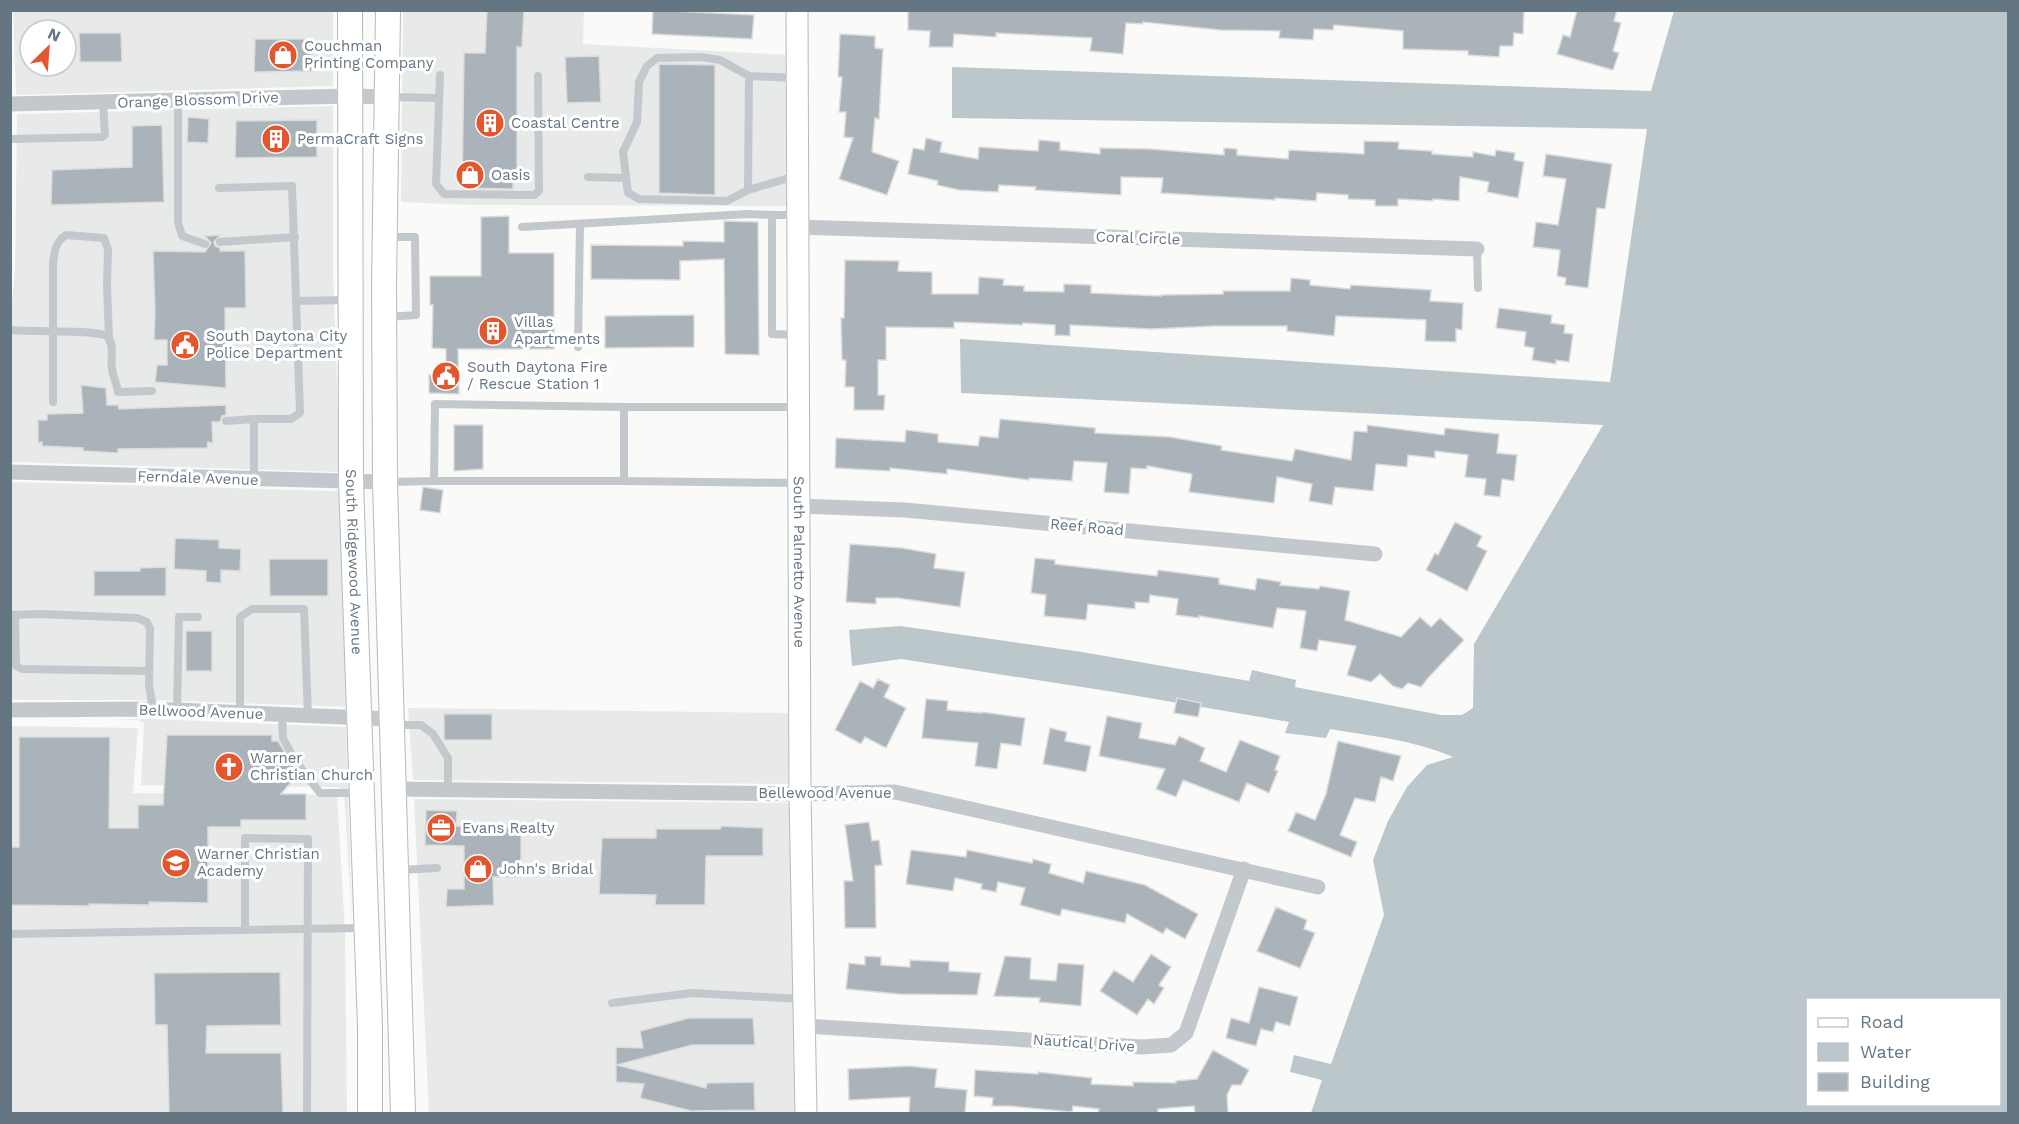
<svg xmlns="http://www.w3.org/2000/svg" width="2019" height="1124" font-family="'Work Sans',sans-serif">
  <rect width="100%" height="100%" fill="#fafaf8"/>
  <path fill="#e8e9e9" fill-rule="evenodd" d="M13 11H333V86L16 95ZM30 30H66V66H30Z
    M403 11H584L583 44 788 55 790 206 472 205 401 202Z
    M333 106V271L340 472 11 462 10 321 15 270 17 114Z
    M11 482 341 491 346 707 154 700H11Z
    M408 708 789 713 791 784 413 780Z
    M109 719H152L346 727 352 920 344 794 342 789 337 787 141 785 144 723 138 720Z
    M11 726 138 728 133 793 337 795 345 930 347 1113 11 1114Z
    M414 799 791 803 796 1113H429Z"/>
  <path fill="#bbc7cb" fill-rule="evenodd" d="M1674 11H2008V1113H1311L1322 1080 1290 1072 1294 1055 1331 1064 1384 915 1373 860 1388 821 1407 787 1427 765 1453 757C1414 740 1371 736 1330 729L1326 738 1285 733 1289 722 1114 692 901 659 852 666 849 630 900 626 1082 652 1249 681 1252 670 1296 680 1295 687 1441 715H1462L1473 708 1474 644 1603 425 961 393 960 339 1610 382 1647 129 952 118V67L1651 91ZM1808 1000H2000V1104H1808Z"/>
  <path fill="#aab3b9" stroke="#dcdcda" stroke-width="1.5" d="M487 10H524L522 47H517V177L513 176V189L462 188 464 53H485Z
    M653 10 754 15 752 39 652 34Z
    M908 10H1524L1523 34 1514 33 1513 46H1500L1499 57 1468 55V51L1403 49V31L1334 25 1333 30 1314 29 1313 40 1279 38 1280 31 1220 30 1143 22V24L1126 23 1123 54 1090 51 1092 38 996 33V37L954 34 953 47H929L930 31 908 30Z
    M1577 10H1617L1614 21 1621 23 1613 51 1619 53 1613 70 1557 54 1563 35 1570 37Z
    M79 33H121L122 62H80Z
    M840 34 875 36V48L883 49 879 119 875 118 872 152 899 161 887 195 839 179 853 138 844 137 846 112H839L842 77H838Z
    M255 39H311L312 71 254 72Z
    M599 56 601 102 567 103 565 57Z
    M659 64 715 65V195L659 193Z
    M188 117 209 119 208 143 187 142Z
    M317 120V157L235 158 236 121Z
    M162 125 164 202 51 205 52 170 132 167V126Z
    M926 138 942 142 940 152 978 159 979 147 1038 151 1039 140 1060 142V150L1100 154V148L1150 149 1224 155V148L1237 149V155L1288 159 1289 150 1364 154V141L1399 142 1398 149 1432 151V154L1473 157V152L1495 156 1496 150 1515 153 1514 160 1524 162 1518 198 1487 192 1489 182 1460 177 1459 201 1433 199V201L1398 199V206H1375V200L1348 199V195L1317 193 1316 201 1275 198V200L1161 193 1163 178 1121 177V195L1035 190 1036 187 999 185 998 192 959 190 937 185 938 181 908 174 913 148 924 150Z
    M1546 154 1612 164 1605 209 1597 208 1588 288 1565 285 1566 278 1557 276 1560 250 1533 247 1536 222 1558 225 1566 179 1543 176Z
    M509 216V253H554V349H458L459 394 429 393V375L446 374V349L432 348 433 305H430V276H481V217Z
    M724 221 758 222 759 355 725 354 724 259 680 261V280L591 279V245L683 246V241L724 242Z
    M220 235 214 242 215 246 220 248V251H245L246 308H225L226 388 155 382 157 365H167V340H154L155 311 153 251 205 252 211 243 205 236Z
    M845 260 899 261 898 271 932 272V294H978L979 277 1004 279 1003 285 1024 286V291L1064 292V284L1091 285V293L1161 296V295L1223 294V291H1290L1291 278 1310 280V285L1350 289 1351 285 1431 290 1430 301 1463 303 1462 330 1456 329V342L1425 341 1426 320 1336 316 1334 336 1287 331V326H1215L1151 329 1070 325V336L1055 335V325L1023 323 1022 325 954 322V328L886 327V360H878V395H885L884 410H854V387H845L846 360H842L841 318H844Z
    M1499 308 1552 315 1551 323 1565 325 1564 333 1573 334 1569 362 1556 360V364L1532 360 1534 348 1524 346 1526 332 1496 328Z
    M694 315V347L605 348V316Z
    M81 385 106 388 107 405H118L119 409 226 405V415L222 416 220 422H212L213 443 208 442 207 448 118 449V453L83 451V448L42 446V442L38 443V420H47V414L83 413Z
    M1000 419 1095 428V433L1170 437 1222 446 1221 450 1292 461 1295 449 1351 460 1354 431 1367 432V425L1444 435 1445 428 1499 434 1497 453 1517 455 1514 481 1502 479 1500 497 1484 495 1486 479 1465 477 1468 455 1435 451V458L1408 455 1407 467 1376 464 1373 491 1335 487 1332 505 1309 501 1312 484 1277 477 1274 503 1189 492 1192 474 1147 466V469L1131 468 1129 494 1104 492 1107 463 1074 461 1072 481 1029 478V480L947 469V474L890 468V471L835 468 836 438 905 442 906 430 938 434V442L978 446 980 436 998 438Z
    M454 425H483V469L454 471Z
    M423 487 443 490 440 513 420 510Z
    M1455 522 1482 536 1477 546 1487 551 1467 591 1426 570 1435 553 1438 555Z
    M175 538 219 540V548L241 549 240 571 221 570V583L206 582V571L174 569Z
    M850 544 902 548 936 554 934 568 965 572 960 607 898 598H876V604L846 602Z
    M1035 558 1055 560V564L1157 576 1158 570 1219 578V584L1255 590 1257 578 1281 582 1280 585 1319 589 1320 586 1350 591 1345 620 1401 637 1420 617 1431 627 1440 618 1464 640 1428 678 1421 687 1408 683 1402 689 1393 686 1380 674 1371 682 1347 675 1356 646 1319 640 1317 651 1300 648 1306 611 1277 608 1273 628 1199 616V618L1176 615 1178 599 1150 595 1149 603 1135 602V609L1088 604 1086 620 1044 616 1046 595 1031 593Z
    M269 559H328V596H270Z
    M166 567V596H94V571H140V568Z
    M186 631H212V671H186Z
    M878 679 890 685 884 697 906 708 886 748 865 737 861 744 835 730 860 681 873 688Z
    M1177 698 1201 703 1198 717 1174 713Z
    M926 699 948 701 947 710 982 713V712L1025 718 1021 746 1001 743 997 769 975 766 978 743 922 738Z
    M444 714H492V740H444Z
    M1107 716 1142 723 1139 738 1175 745 1179 736 1205 748 1200 761 1226 772 1240 740 1280 756 1275 770 1278 771 1269 793 1247 783 1239 802 1183 780 1176 797 1156 789 1165 769 1099 756Z
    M1050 728 1067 732 1065 741 1091 746 1086 772 1043 764Z
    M167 735H272V741H278L298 774 281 794H306V820H241V827H208V903L149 902V905L89 904V906L10 905V847H19V737H110L109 828H138V805H163Z
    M1338 741 1401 756 1393 781 1381 777 1375 802 1355 798 1340 835 1357 842 1351 857 1288 831 1296 812 1315 820 1326 794Z
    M426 810 457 811 456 826 521 828V877H493L494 905 446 907 447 889H464V846L425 845Z
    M869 822 872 841 879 840 882 865 875 866 876 928H845L844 881H853L845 825Z
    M721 826 763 828V856H706L705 905H655L656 895 599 894 602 838H656V829H720Z
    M911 850 966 857 967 850 1032 863 1033 859 1051 864 1049 873 1083 883 1086 871 1145 885 1198 914 1185 939 1166 928 1163 934 1127 914 1125 923 1062 909 1060 916 1020 905 1025 888 998 882 996 892 981 889 982 884 955 878 953 891 906 884Z
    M1276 907 1307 920 1304 929 1315 933 1300 968 1257 951Z
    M1151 954 1171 967 1159 985 1164 988 1154 1004 1148 999 1137 1015 1100 991 1114 970 1133 982Z
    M865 956 881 957V965L910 967V960L949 962V971L981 973 977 995 898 994 846 989 849 963 865 965Z
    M1005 956 1031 958 1030 979 1056 981 1058 963 1084 965 1081 1006 1039 1002 1040 998 994 996Z
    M280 972 281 1025 207 1026 206 1053H281L283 1113H169L167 1025H155L154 973Z
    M1259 987 1298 997 1290 1026 1276 1022 1273 1032 1261 1029 1256 1046 1226 1038 1231 1018 1249 1023Z
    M689 1018H753L755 1045H692L617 1065 706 1088 707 1083 754 1082 755 1110 691 1111 640 1098 644 1084 616 1082V1047L643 1048 640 1031Z
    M1213 1050 1249 1070 1241 1085H1232L1227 1095 1228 1113H1195L1194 1106 1158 1109V1113H1098L1099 1109 1073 1106 1072 1112 1009 1106H992L993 1098 974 1096 975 1070 1038 1074V1072L1092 1078 1091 1084 1133 1086V1082L1176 1083V1081L1197 1079Z
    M909 1066 937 1069 935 1087 967 1090 965 1113H909L910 1097 849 1100 848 1069Z"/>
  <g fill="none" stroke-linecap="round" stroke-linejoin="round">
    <g stroke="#b3babf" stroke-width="23">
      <g id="secondary">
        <path id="s1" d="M797 10 800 794 806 1114"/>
      </g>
    </g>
    <g stroke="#b5babe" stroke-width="26">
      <g id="primary">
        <path id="s2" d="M350 10 351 482 370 1027V1114"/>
        <path d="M388 10 384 287 385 482 403 1114"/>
      </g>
    </g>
    <path stroke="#c3c8cc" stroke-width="8" d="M440 75 436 184 444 194 534 195 539 191 538 76
      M796 78 749 76 720 60 701 57 657 58 647 66 639 82 637 122 623 152 628 193 639 199 727 201 748 190 796 176
      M390 97 439 98
      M178 100V222L182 236 205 244
      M10 139 102 137 105 135 103 102
      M588 177 626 178
      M219 188 292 186 300 413 291 419H254V479
      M748 190 749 76
      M522 227 748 214 772 215
      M220 242 295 237
      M1477 249 1478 288
      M298 301 347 300
      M388 317 416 315 415 237H389
      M10 330C25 332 101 329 108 337 115 345 110 360 112 369 113 377 117 384 118 392L152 391
      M796 335 772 334V215H797
      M578 347 580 224
      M53 402V264C54 253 55 242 66 235L104 238 108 249 107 284 109 340
      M624 407H796
      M226 421 254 419
      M624 481 796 483
      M389 482 434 481 435 404 624 407V481H434
      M10 615 40 614 137 618 147 622 150 629 149 685 153 709
      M15 615 16 666 22 669 149 671
      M177 710 179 617H198
      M240 713V617L252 609H304L308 716
      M282 715 283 738 294 759 320 793H358
      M396 725H421L433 734 448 758V790
      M399 870 437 868
      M245 930V838L308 839 307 1114
      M10 934 363 928
      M612 1003 692 993 802 999"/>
    <path stroke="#c3c8cc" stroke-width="15" d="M10 104 350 96 386 97
      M798 227 1477 249
      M10 472 385 482
      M799 506 905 510 1375 554
      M10 710 153 709 391 719
      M393 789 800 794 895 792 1318 887
      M805 1026 1142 1047 1171 1045 1186 1033 1244 869"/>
    <use href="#secondary" stroke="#fff" stroke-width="21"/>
    <use href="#primary" stroke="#fff" stroke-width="24"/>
  </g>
  <defs>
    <g id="shop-disc" transform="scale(1.5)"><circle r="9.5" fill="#e4572e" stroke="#fff"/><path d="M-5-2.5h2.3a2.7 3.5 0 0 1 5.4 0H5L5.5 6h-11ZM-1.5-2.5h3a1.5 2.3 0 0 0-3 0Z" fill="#fff"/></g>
    <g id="building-disc" transform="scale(1.5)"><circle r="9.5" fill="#e4572e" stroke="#fff"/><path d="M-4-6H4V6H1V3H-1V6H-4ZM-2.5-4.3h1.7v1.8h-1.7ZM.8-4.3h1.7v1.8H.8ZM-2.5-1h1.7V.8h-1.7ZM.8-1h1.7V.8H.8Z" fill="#fff"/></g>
    <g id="civic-disc" transform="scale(1.5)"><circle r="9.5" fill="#e4572e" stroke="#fff"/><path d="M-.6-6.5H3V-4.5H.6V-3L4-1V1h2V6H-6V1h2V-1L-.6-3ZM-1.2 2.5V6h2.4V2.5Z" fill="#fff"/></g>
    <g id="church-disc" transform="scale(1.5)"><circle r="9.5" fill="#e4572e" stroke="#fff"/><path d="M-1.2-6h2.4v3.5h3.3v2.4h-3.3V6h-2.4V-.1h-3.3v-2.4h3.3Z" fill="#fff"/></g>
    <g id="office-disc" transform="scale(1.5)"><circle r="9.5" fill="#e4572e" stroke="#fff"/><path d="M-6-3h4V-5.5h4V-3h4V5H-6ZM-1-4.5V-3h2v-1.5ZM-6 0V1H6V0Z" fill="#fff"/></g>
    <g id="school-disc" transform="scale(1.5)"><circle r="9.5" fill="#e4572e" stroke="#fff"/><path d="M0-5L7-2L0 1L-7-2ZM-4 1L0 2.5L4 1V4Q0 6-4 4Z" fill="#fff"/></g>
  </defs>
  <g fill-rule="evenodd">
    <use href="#shop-disc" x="283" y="55"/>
    <use href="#building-disc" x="490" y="123"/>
    <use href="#building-disc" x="276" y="139"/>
    <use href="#shop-disc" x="470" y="175"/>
    <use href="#building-disc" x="493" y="331"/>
    <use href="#civic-disc" x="185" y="345"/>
    <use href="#civic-disc" x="446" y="376"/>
    <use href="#church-disc" x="229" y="767"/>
    <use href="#office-disc" x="441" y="828"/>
    <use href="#school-disc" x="176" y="863"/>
    <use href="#shop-disc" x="478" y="869"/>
  </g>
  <g text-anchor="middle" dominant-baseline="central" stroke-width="6" stroke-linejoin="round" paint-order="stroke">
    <g font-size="15" fill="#657683" stroke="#fff" text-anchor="start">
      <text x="304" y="46">Couchman<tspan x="304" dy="17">Printing Company</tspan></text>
      <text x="511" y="123">Coastal Centre</text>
      <text x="297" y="139">PermaCraft Signs</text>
      <text x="491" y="175">Oasis</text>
      <text x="514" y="322">Villas<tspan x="514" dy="17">Apartments</tspan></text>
      <text x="206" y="336">South Daytona City<tspan x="206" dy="17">Police Department</tspan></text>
      <text x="467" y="367">South Daytona Fire<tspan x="467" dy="17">/ Rescue Station 1</tspan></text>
      <text x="250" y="758">Warner<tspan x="250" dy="17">Christian Church</tspan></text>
      <text x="462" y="828">Evans Realty</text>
      <text x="197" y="854">Warner Christian<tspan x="197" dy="17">Academy</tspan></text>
      <text x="499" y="869">John's Bridal</text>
    </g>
    <g font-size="15" fill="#657683" stroke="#fff">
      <text transform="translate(198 100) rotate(-2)">Orange Blossom Drive</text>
      <text transform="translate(1138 238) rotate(2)">Coral Circle</text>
      <text transform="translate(198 478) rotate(2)">Ferndale Avenue</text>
      <text transform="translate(1087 527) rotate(5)">Reef Road</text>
      <text stroke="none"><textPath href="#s2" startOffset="552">South Ridgewood Avenue</textPath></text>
      <text stroke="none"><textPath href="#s1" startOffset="552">South Palmetto Avenue</textPath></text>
      <text transform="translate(201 712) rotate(2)">Bellwood Avenue</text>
      <text x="825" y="793">Bellewood Avenue</text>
      <text transform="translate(1084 1043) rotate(4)">Nautical Drive</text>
    </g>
  </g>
  <rect width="2019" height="1124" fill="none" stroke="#657683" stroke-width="24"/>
  <rect x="1806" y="998" width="195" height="108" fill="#ffffff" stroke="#c1c8cd" stroke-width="1.5"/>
  <rect x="1818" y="1018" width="30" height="9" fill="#ffffff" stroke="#c1c8cd" stroke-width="1.5"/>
  <text x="1860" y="1028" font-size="18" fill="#657683">Road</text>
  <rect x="1818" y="1043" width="30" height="18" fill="#bbc7cb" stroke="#c1c8cd" stroke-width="1.5"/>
  <text x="1860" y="1058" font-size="18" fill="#657683">Water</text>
  <rect x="1818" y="1073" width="30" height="18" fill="#aab3b9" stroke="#c1c8cd" stroke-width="1.5"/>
  <text x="1860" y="1088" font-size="18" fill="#657683">Building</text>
  <g transform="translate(48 48) rotate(25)"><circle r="28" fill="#ffffff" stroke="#c1c8cd" stroke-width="1.5"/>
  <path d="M0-4.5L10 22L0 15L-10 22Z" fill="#e4572e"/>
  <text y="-9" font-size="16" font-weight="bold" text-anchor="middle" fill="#657683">N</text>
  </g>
</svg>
